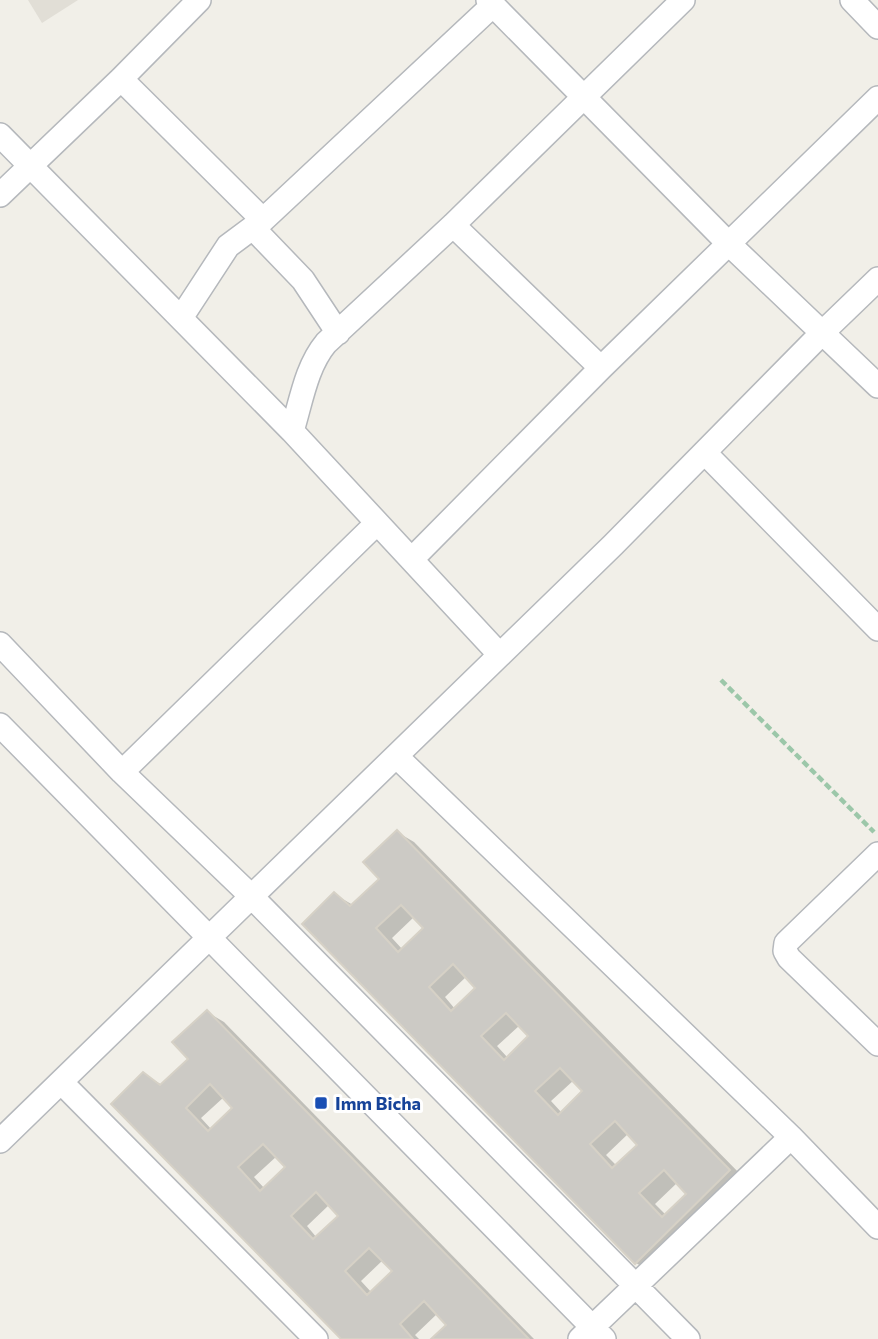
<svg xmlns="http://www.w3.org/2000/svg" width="878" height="1339" font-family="Commissioner,sans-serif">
  <rect width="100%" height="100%" fill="#f1efe8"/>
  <path fill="#e1ded6" d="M28 0H78L42 23Z"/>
  <path fill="#0003" fill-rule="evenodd" d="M397 832 414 842 746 1180 653 1273 636 1263 334 894 353 905 382 880ZM414 917 425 928 403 950 392 938ZM467 976 478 988 455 1009 445 997ZM520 1025 531 1036 508 1058 497 1046ZM574 1080 585 1092 562 1113 551 1101ZM629 1133 639 1145 617 1166 606 1155ZM678 1182 689 1194 666 1215 655 1204Z
    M207 1012 224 1022 534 1339H434L449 1325 438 1313 415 1335 419 1339H343L144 1074 162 1085 191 1059ZM224 1097 235 1108 212 1130 201 1118ZM277 1156 287 1167 265 1189 254 1177ZM329 1205 340 1216 317 1238 307 1226ZM383 1260 394 1271 372 1293 361 1281Z"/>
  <path fill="#cccac5" stroke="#d6d1c6" stroke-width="2" fill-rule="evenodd" d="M397 830 730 1170 635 1264 302 924 334 892 350 906 379 879 363 862ZM401 905 423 928 398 952 376 928ZM453 964 475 988 451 1011 429 987ZM506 1013 528 1036 504 1060 481 1036ZM560 1068 582 1091 558 1115 535 1091ZM615 1121 637 1145 612 1168 590 1144ZM664 1170 686 1194 662 1217 639 1193Z
    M207 1010 529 1339H431L446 1325 424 1301 400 1324 413 1339H341L111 1104 143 1072 160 1085 188 1059 172 1042ZM210 1084 232 1108 208 1131 186 1108ZM263 1144 285 1167 260 1191 238 1167ZM316 1192 338 1216 313 1239 291 1216ZM369 1248 392 1271 367 1295 345 1271Z"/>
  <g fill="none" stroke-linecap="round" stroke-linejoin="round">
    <g stroke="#b5b8bc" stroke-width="26">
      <path id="street" d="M488 0 728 243 878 386
        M852 0 878 27
        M121 79 263 220
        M0 135 292 431 500 655
        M0 195 121 79 199 0
        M453 225 601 368
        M253 228 303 280 338 333
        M181 318 228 246 263 220 493 5
        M292 431C301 402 306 367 326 343L453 225 683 0
        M705 453 878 629
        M412 559 601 368 878 98
        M0 644 122 772 251 896 688 1339
        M0 725 604 1339
        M396 756 791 1137 878 1227
        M122 772 377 523
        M878 854 786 943 785 951 789 958 878 1044
        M61 1082 316 1339
        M0 1141 613 545 823 332 878 279
        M580 1339 791 1137"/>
    </g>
    <path stroke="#9cc7a9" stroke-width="4.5" stroke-dasharray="7 3.5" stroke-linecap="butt" d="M721 680 874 832"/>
    <use href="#street" stroke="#fff" stroke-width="23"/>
  </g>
  <rect fill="#1a4fb4" stroke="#fff" stroke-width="2.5" x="314" y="1096" width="14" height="14" rx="3.5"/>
  <g text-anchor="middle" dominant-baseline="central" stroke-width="6" stroke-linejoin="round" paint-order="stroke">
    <g font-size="18" font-weight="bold" fill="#164399" stroke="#fff" text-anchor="start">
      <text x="335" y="1103">Imm Bicha</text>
    </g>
  </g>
</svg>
